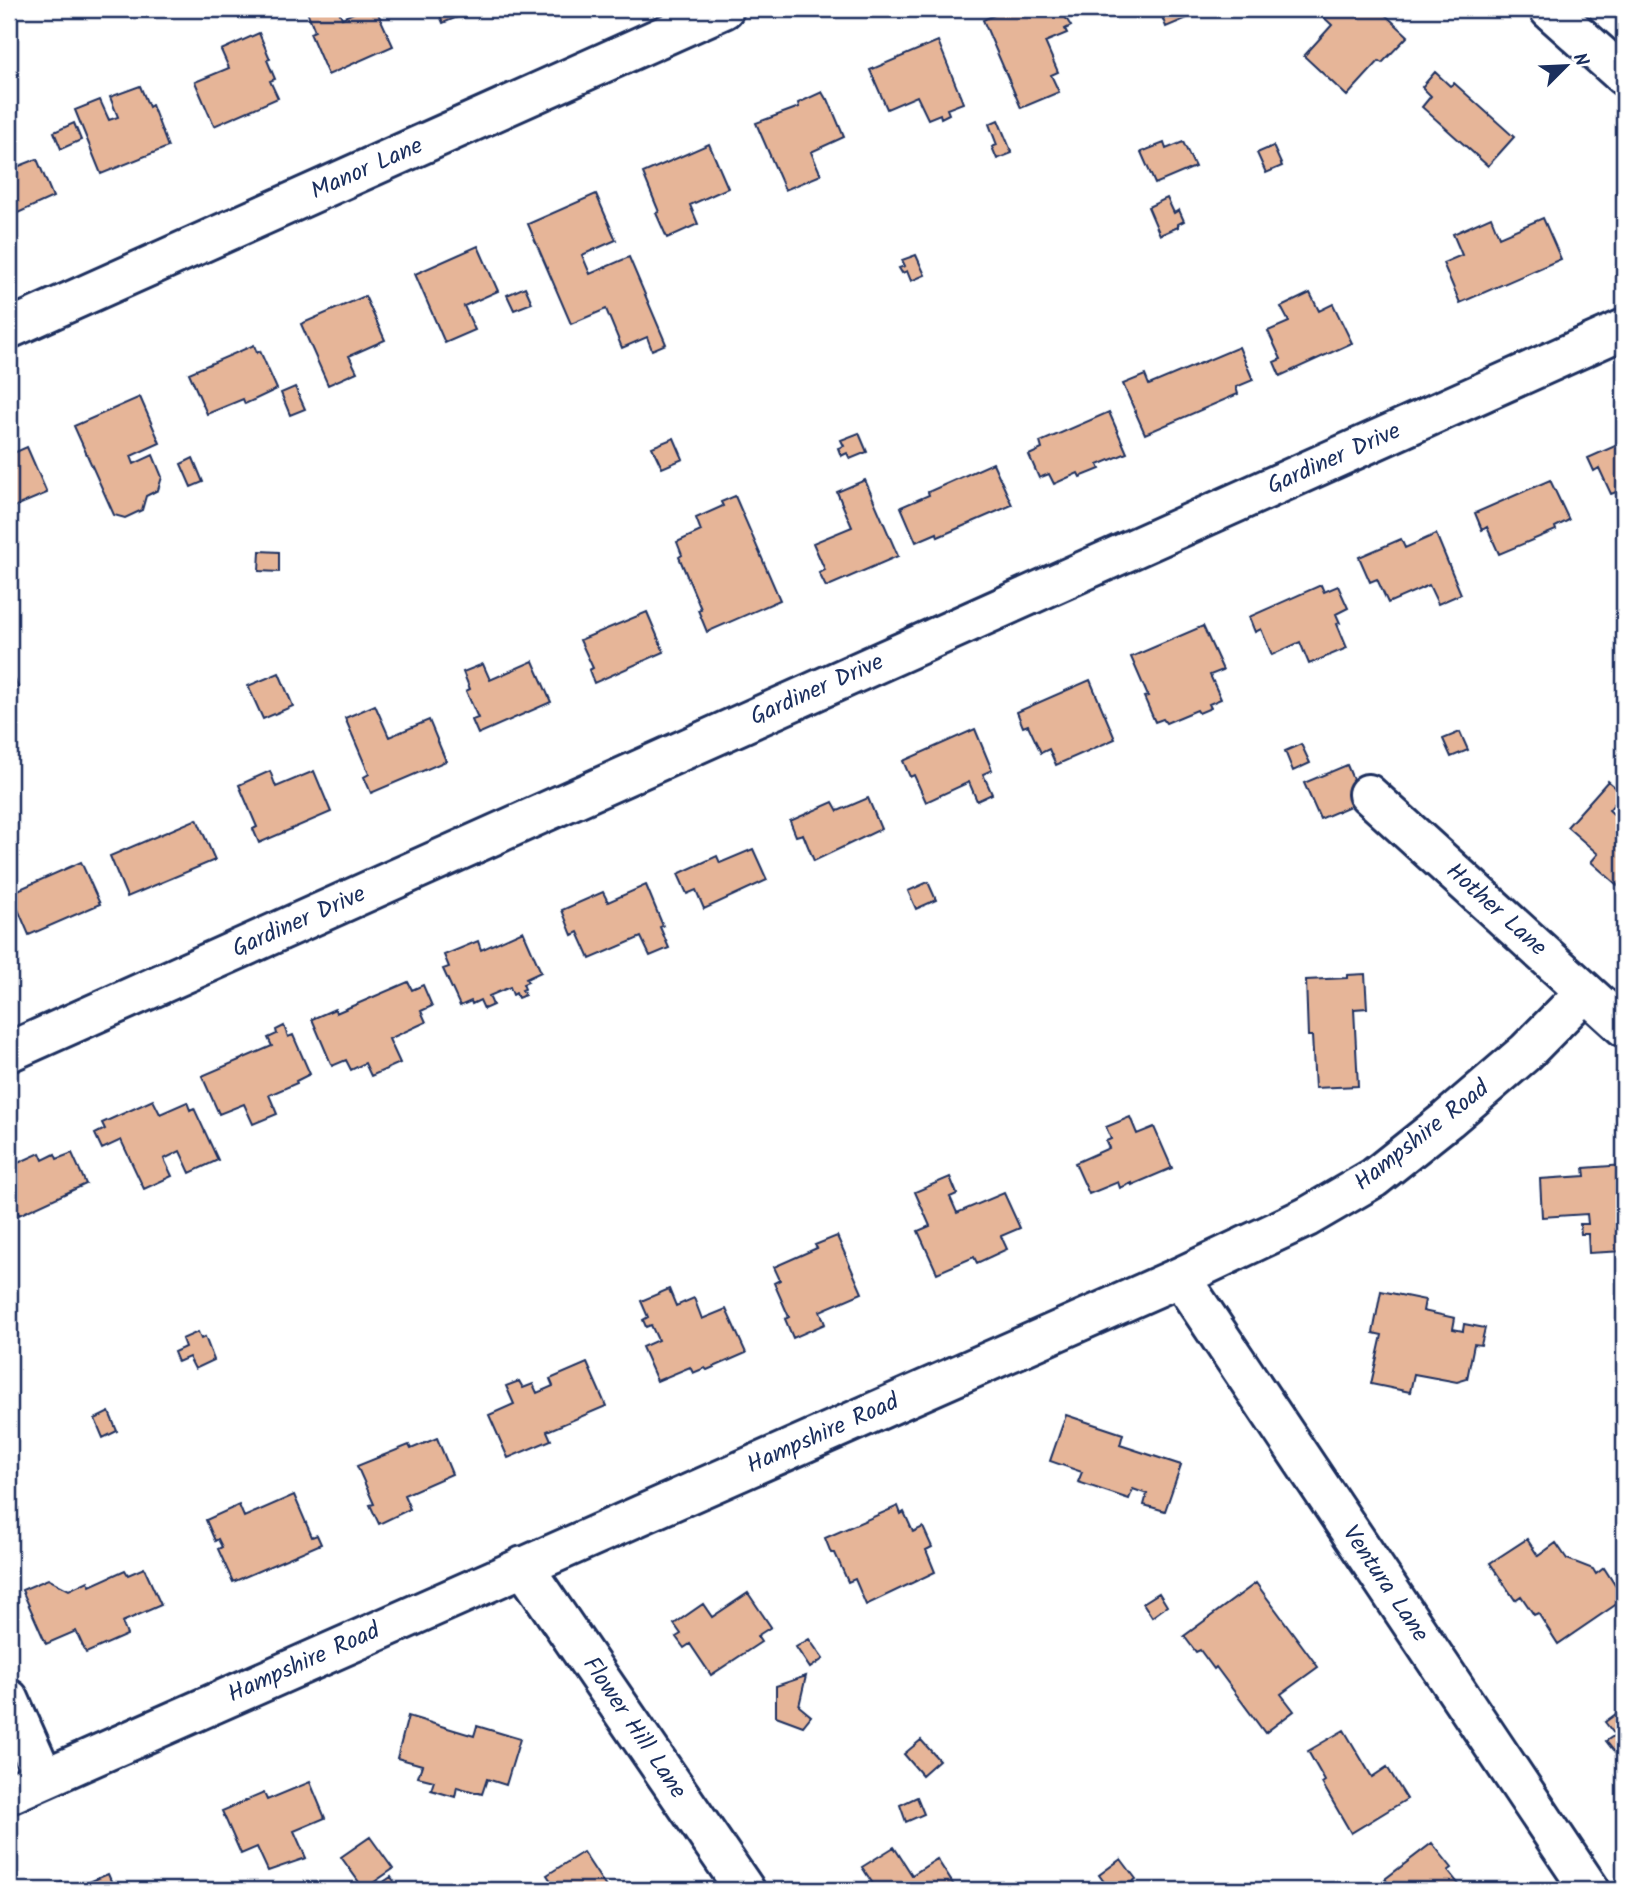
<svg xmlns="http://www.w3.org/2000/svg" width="1633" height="1899" font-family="Kalam,sans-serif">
  <rect width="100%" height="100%" fill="#fff"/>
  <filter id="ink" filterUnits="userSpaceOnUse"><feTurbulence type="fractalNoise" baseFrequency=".0143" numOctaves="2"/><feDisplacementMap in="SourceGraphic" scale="14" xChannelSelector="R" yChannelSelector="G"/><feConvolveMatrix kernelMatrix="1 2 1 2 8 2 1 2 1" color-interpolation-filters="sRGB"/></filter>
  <g filter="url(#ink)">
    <path fill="#e6b598" stroke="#1b2f5e" stroke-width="2" d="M306 9H338L342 18 363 9H376L393 46 328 75 310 33 315 31Z
      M437 9H477L443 23Z
      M1008 9H1060L1071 26 1065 29 1067 33 1045 42 1058 72 1051 75 1059 92 1021 108 983 20Z
      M1159 9H1188L1192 16 1166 27Z
      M1321 9H1379L1408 36 1382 63 1379 61 1347 96 1304 56 1332 25 1318 12Z
      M259 33 270 59 267 60 275 79 270 81 278 98 214 126 195 82 229 68 221 50Z
      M938 41 963 103 947 109 949 114 941 118 940 114 928 119 917 96 887 109 870 70Z
      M1435 72 1450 86 1454 83 1514 137 1488 166 1422 107 1431 96 1422 87Z
      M140 86 149 107 152 105 168 147 101 174 75 110 100 100 109 120 118 117 110 97Z
      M822 92 826 99H828L844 137 811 152 821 175 785 190 756 123 799 107 798 103Z
      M998 120 1012 153 997 159 992 147 997 145 989 124Z
      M74 123 81 140 61 149 54 132Z
      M1183 142 1195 167 1155 184 1141 152 1164 143 1166 149Z
      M709 144 728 188 690 205 698 224 667 238 656 213 659 212 643 173Z
      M1273 146 1282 166 1266 173 1257 153Z
      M37 159 53 197 9 217V170Z
      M596 194 616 240 582 255 590 274 629 257 666 344 652 350 647 337 622 348 606 309 571 324 528 224Z
      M1167 198 1174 213 1179 210 1184 221 1178 224V227L1160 235 1148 207Z
      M1491 217 1499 237 1543 218 1561 259 1460 303 1443 263 1462 255 1453 234Z
      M478 246 498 291 464 306 475 330 445 343 415 274Z
      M916 255 925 275 911 281 907 271 902 273 899 268 905 266 902 260Z
      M525 287 532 303 514 310 507 295Z
      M1310 293 1319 311 1333 304 1352 343 1280 376 1274 362 1281 359 1268 331 1289 322 1281 307Z
      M365 296 385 340 349 356 357 372 328 385 301 324Z
      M254 345 257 353 260 351 277 389 245 404 243 399 207 414 189 373Z
      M1239 347 1253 380 1236 387 1238 394 1145 434 1123 384 1145 375 1149 385Z
      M295 387 305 409 290 415 281 393Z
      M140 397 160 443 131 456 134 464 153 455 162 477 158 490 146 496 142 510 125 518 114 515 74 426Z
      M1109 412 1127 453 1098 465 1100 469 1080 477 1078 473 1054 484 1049 474 1039 478 1029 455 1042 449 1040 442Z
      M859 433 867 452 850 459 847 453 841 456 838 448 844 446 841 440Z
      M674 438 683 459 662 468 652 447Z
      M1624 442V489L1611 494 1599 468 1594 471 1588 458Z
      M27 447 47 493 9 509V455Z
      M193 458 203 482 191 487 181 464Z
      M993 463 1012 505 938 537 937 533 916 542 901 507 929 495 928 492Z
      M865 480 898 556 826 587 819 573 825 570 813 543 852 527 837 492Z
      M1550 480 1569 520 1555 527 1556 530 1499 554 1487 527 1482 530 1475 513Z
      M735 496 780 600 707 632 698 610 701 609 679 557 682 555 677 542 701 531 696 518 723 506 721 502Z
      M1436 534 1461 594 1438 604 1429 585 1388 603 1377 579 1370 582 1359 557 1401 539 1405 548Z
      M260 551 279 552V572L259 571Z
      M1321 585 1324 592 1338 586 1348 608 1336 614 1340 623 1337 624 1347 648 1309 664 1300 642 1272 655 1261 629 1255 632 1249 617Z
      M647 612 664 652 594 683 589 670 593 668 580 640Z
      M1203 626 1223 670 1210 675 1221 699 1209 704 1211 708 1199 713 1197 710 1166 723 1163 719 1155 722 1144 697 1148 696 1131 657Z
      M533 661 551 702 478 734 472 720 478 718 466 691 470 689 463 672 483 664 490 680Z
      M10 667 18 687 9 692V668Z
      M279 673 293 706 263 719 248 686Z
      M1090 680 1115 739 1056 765 1049 749 1041 753 1028 725 1023 727 1017 712Z
      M375 705 389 737 429 720 446 761 371 793 364 777 369 774 345 718Z
      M975 729 992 770 983 774 992 794 977 801 969 782 926 802 914 775 910 777 903 761Z
      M1460 732 1468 750 1451 757 1443 739Z
      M1301 744 1310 763 1293 771 1285 751Z
      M1347 765 1362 801 1320 819 1304 783Z
      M270 771 276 787 314 771 331 812 259 843 253 829 257 827 239 785Z
      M1608 781 1623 794 1609 810 1624 824V891L1591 862 1598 854 1567 827Z
      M868 798 881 829 814 861 803 834 796 836 790 821 833 802 838 811Z
      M197 819 215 860 127 897 110 856Z
      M753 849 767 880 704 909 696 890 687 894 678 874 717 856 720 863Z
      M81 862 100 904 29 935 11 893Z
      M928 882 936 900 916 909 908 891Z
      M646 885 663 926 660 927 669 948 650 956 641 937 590 959 578 932 572 935 562 910 603 892 608 902Z
      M523 931 541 972 526 979 528 982 523 984 525 989 522 990 525 995 518 998 516 993 513 995 510 987 489 996 493 1005 484 1009 480 1000 472 1004 471 1001 460 1006 443 969 449 967 444 955 478 941 481 950Z
      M1365 974 1367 1008 1354 1009 1358 1086 1315 1088 1312 1036H1308L1306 980 1347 978V975Z
      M408 982 412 990 423 985 432 1006 421 1011 426 1022 389 1039 400 1063 371 1076 365 1063 351 1070 346 1060 332 1066 312 1019 335 1009 336 1013Z
      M284 1026 288 1037 293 1035 310 1074 296 1081 297 1083 269 1095 277 1114 253 1124 244 1104 219 1114 202 1076 272 1046 268 1038 277 1034 276 1030Z
      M153 1100 160 1114 187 1102 190 1110 194 1108 218 1160 190 1173 180 1151 164 1159 172 1176 144 1189 121 1140 102 1149 95 1134 105 1129 102 1123Z
      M1130 1117 1137 1134 1154 1127 1172 1168 1132 1185V1183L1120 1188 1118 1182 1089 1194 1075 1163 1109 1148 1106 1141 1111 1139 1106 1127Z
      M40 1153 43 1160 55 1154 57 1159 72 1153 86 1184 19 1215 12 1198 9 1200V1167Z
      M1624 1165V1251L1589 1253 1588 1234H1581L1580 1224H1588L1587 1214 1542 1217 1540 1179 1585 1176 1584 1168Z
      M950 1177 957 1194 950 1197 957 1213 1004 1193 1020 1228 1001 1236 1007 1249 977 1263 974 1257 937 1273 918 1231 930 1226 915 1192Z
      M837 1236 862 1293 820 1311 825 1324 793 1338 785 1319 789 1317 774 1283 780 1280 774 1267 817 1248 815 1245Z
      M669 1289 676 1306 694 1298 702 1319 726 1309 746 1353 707 1370 705 1368 693 1373 690 1367 657 1381 642 1347 658 1340 651 1325 646 1327 643 1320 648 1317 641 1301Z
      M1381 1291 1425 1300 1423 1311 1455 1318 1453 1329 1463 1331 1464 1324 1485 1328 1481 1345 1474 1344 1467 1379 1457 1382 1414 1374 1410 1392 1371 1384 1382 1335 1373 1333Z
      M198 1332 201 1339 205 1337 214 1360 195 1369 189 1357 178 1362 174 1352 185 1347 182 1339Z
      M587 1363 606 1406 547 1431 551 1440 508 1458 489 1415 514 1404 506 1386 519 1381 523 1388 533 1384 537 1393 553 1386 550 1379Z
      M109 1412 117 1431 103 1438 95 1419Z
      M1066 1415 1123 1434 1120 1445 1181 1465 1165 1511 1144 1505 1147 1494 1133 1489 1129 1499 1078 1482 1082 1472 1050 1461Z
      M437 1438 452 1474 404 1495 410 1509 379 1524 370 1505 374 1504 357 1466 409 1445 411 1449Z
      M294 1495 312 1537 317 1535 321 1544 233 1582 218 1549 222 1547 218 1539 215 1541 206 1520 239 1505 244 1517Z
      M898 1506 901 1514 904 1512 913 1532 923 1527 932 1547 926 1550 935 1572 866 1605 855 1579 848 1582 835 1553H831L825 1538Z
      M1527 1539 1538 1556 1556 1543 1567 1559 1593 1569 1596 1574 1604 1568 1624 1599 1558 1644 1538 1613 1534 1615 1521 1596 1515 1600 1490 1563Z
      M144 1568 161 1605 122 1622 127 1635 86 1653 76 1631 46 1644 22 1590 48 1579 69 1590 88 1581 90 1586 125 1570 128 1575Z
      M1256 1583 1318 1667 1281 1694 1294 1711 1265 1733 1216 1667 1214 1669 1200 1650 1196 1652 1184 1636Z
      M748 1593 771 1627 757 1636 761 1642 711 1675 690 1644 684 1648 676 1637 681 1634 674 1624 703 1604 712 1617Z
      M1159 1593 1167 1606 1152 1617 1143 1603Z
      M809 1639 823 1659 810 1668 796 1647Z
      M806 1676 799 1706 811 1716 803 1726 776 1716V1686Z
      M1624 1708V1764L1606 1741 1615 1735 1605 1722Z
      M408 1716 474 1736 477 1726 520 1739 506 1785 487 1779 482 1794 457 1787 455 1797 431 1790 434 1781 418 1777 422 1765 397 1758Z
      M1344 1730 1372 1777 1387 1767 1407 1799 1351 1833 1322 1783 1325 1781 1308 1751Z
      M921 1740 939 1760 922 1775 904 1754Z
      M310 1782 325 1818 294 1831 306 1858 268 1871 257 1847 241 1854 222 1811 264 1793 267 1800Z
      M917 1797 924 1814 906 1822 900 1805Z
      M370 1837 393 1869 364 1889 341 1857Z
      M1432 1843 1452 1868 1448 1871 1461 1887 1457 1890H1394L1385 1879Z
      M894 1847 912 1875 937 1859 957 1890H877L862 1867Z
      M583 1852 608 1890H557L547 1875Z
      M1121 1859 1136 1879 1120 1890H1110L1099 1875Z
      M108 1874 115 1890H70Z
      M391 1877 400 1890H378L376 1887Z
      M62 1882 65 1890H44Z"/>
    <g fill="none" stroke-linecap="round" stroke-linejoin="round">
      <g stroke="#1b2f5e" stroke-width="44">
        <path id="street" d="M9 329 724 9
          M1368 794 1624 1027
          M9 1052 1624 329
          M1180 1277 1590 1890
          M523 1566 745 1890
          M9 1699 44 1778
          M9 1794 1180 1277 1307 1217 1374 1178 1448 1119 1526 1052 1585 992"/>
      </g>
      <g stroke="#1b2f5e" stroke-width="44">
        <path id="secondary" d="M1549 9 1624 76"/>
      </g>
      <use href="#street" stroke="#fff" stroke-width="38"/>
      <use href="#secondary" stroke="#fff" stroke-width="38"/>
    </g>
  </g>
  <g text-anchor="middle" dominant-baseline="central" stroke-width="7" stroke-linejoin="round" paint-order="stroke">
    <g font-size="24" fill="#1b2f5e" stroke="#fff">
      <text transform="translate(367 169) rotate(-24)">Manor Lane</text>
      <text transform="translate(1334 459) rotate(-24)">Gardiner Drive</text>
      <text transform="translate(817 690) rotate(-24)">Gardiner Drive</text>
      <text transform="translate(1496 910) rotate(42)">Hother Lane</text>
      <text transform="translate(299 922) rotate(-24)">Gardiner Drive</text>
      <text transform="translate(1422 1136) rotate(-38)">Hampshire Road</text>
      <text transform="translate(823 1434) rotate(-24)">Hampshire Road</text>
      <text transform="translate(1385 1584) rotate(56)">Ventura Lane</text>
      <text transform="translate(304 1663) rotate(-24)">Hampshire Road</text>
      <text transform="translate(634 1728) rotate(56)">Flower Hill Lane</text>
    </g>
  </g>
  <rect width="1633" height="1899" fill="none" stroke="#fff" stroke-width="35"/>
  <rect x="18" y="18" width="1598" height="1864" fill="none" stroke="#1b2f5e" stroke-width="2.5" filter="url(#ink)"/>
  <g transform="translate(1566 66) rotate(66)" stroke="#ffffff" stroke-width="5" paint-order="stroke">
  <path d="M0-5L12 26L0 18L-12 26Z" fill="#1b2f5e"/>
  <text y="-10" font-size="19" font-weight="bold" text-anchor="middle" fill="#1b2f5e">N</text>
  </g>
</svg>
